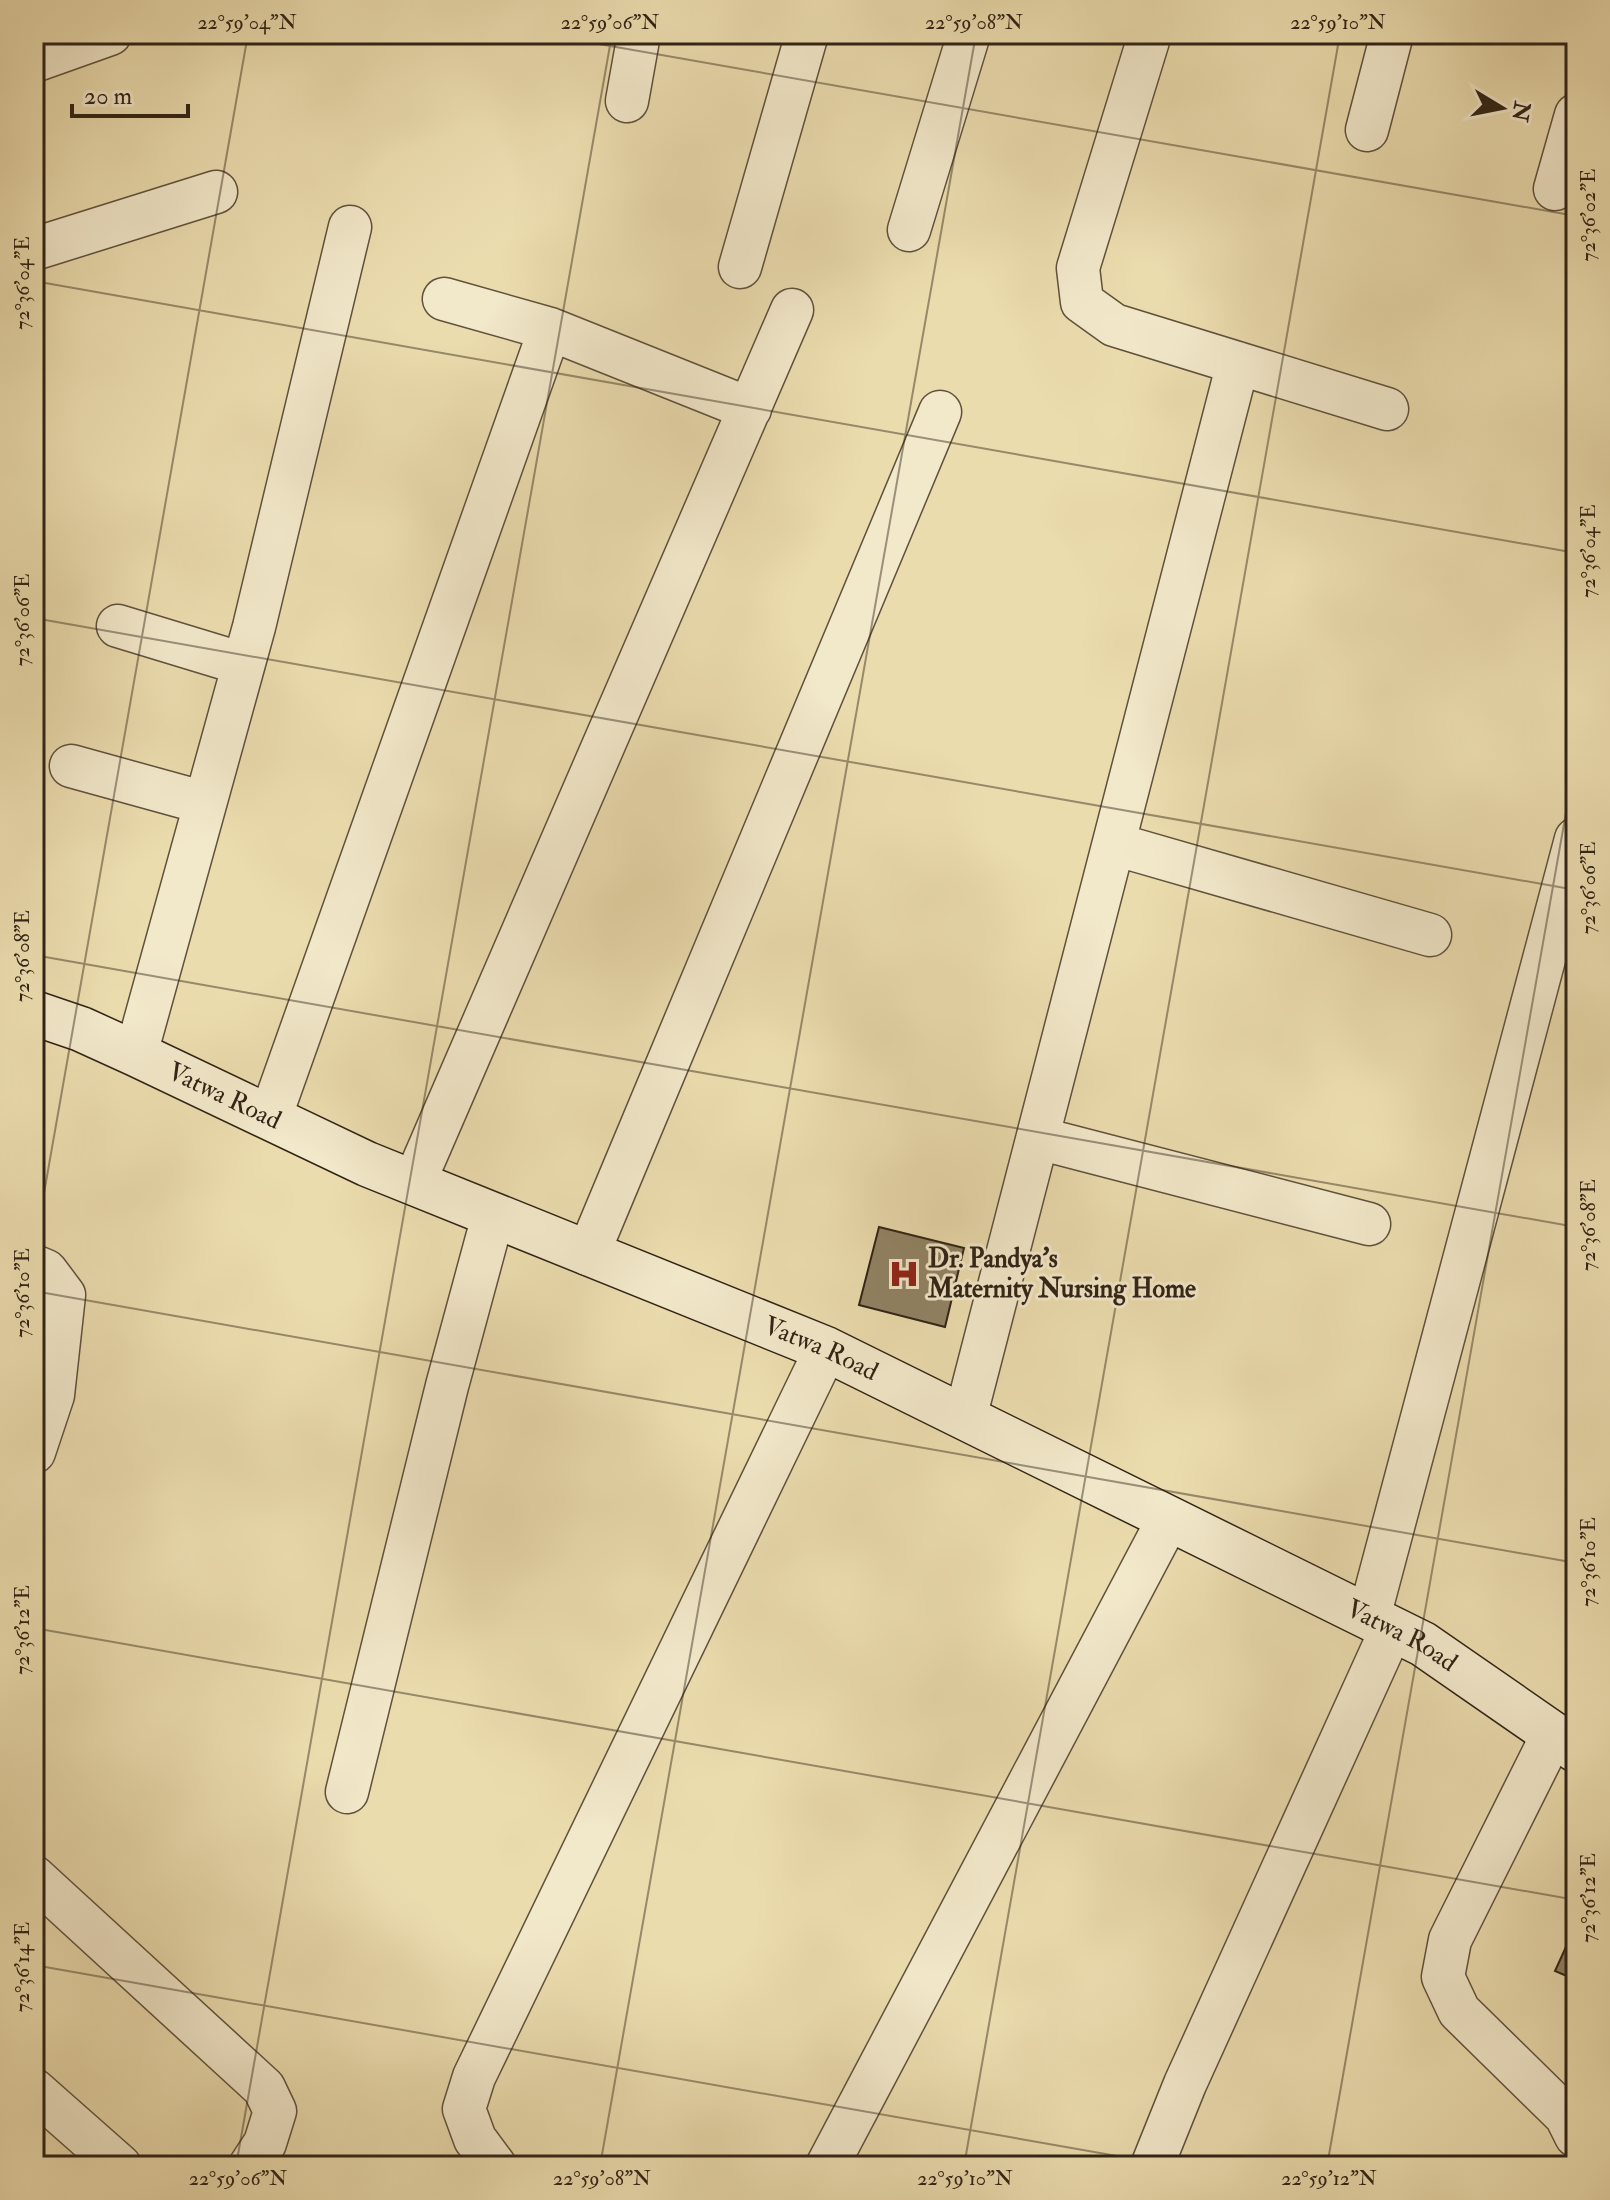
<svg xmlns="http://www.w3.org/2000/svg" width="1610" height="2200" font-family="'IM FELL Double Pica',serif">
  <rect width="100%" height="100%" fill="#ebdcae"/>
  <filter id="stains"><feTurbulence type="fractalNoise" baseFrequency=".0025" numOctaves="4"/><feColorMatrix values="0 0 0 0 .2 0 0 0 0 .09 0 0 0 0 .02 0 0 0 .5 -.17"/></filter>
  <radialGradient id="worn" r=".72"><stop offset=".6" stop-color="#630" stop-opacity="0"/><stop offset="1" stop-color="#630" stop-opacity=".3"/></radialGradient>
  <path fill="#918365" stroke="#302316" stroke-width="2" d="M879 1227 964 1248 945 1327 859 1305Z
    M1576 1925V1980L1555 1971Z"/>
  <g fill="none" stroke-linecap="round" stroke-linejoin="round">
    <g stroke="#5f513c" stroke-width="45">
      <path id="minor" d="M1150 34 1078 268 1082 302 1114 325 1387 409
        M34 61 110 34
        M627 101 639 34
        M1367 130 1392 34
        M1555 189 1576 115
        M909 230 969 34
        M34 249 216 192
        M740 267 807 34
        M444 299 550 329 750 409
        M118 626 243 664
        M71 766 205 803
        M1114 844 1430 935
        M136 1054 254 627 350 227
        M270 1118 550 329
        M1038 1138 1369 1224
        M414 1183 792 310
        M588 1254 940 412
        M34 1266 46 1271 64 1295 53 1395 34 1452
        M965 1418 1238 363
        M1369 1617 1576 839
        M1553 1734 1450 1940 1443 1977 1459 2011 1566 2116 1576 2136
        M347 1792 447 1386 493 1216
        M34 1877 264 2088 275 2111 265 2143 250 2166
        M34 2090 120 2166
        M495 2166 475 2139 464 2109 474 2077 826 1349
        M827 2166 1169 1518
        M1152 2166 1185 2084 1392 1628"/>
    </g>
    <g stroke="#302316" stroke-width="47">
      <g id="secondary">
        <path id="s1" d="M34 1013 81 1029 136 1054 367 1164 826 1349 1423 1644 1576 1750"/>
      </g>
    </g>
    <use href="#minor" stroke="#f2e8ca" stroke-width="42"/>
    <use href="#secondary" stroke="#f2e8ca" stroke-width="44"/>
  </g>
  <path fill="none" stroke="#302316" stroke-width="2" stroke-opacity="0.45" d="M542 34 1576 216M34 281 1576 553M34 618 1576 890M34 955 1576 1227M34 1250 248 34M34 1291 1576 1563M34 1628 1576 1900M34 1965 1174 2166M236 2166 612 34M600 2166 976 34M964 2166 1340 34M1327 2166 1576 756"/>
  <defs>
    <g id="hospital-bare" transform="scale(2.4)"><path d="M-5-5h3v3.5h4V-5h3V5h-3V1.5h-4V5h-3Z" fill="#8f2418" stroke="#f2e8ca" stroke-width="2.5" paint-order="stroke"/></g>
  </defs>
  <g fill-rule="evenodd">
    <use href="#hospital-bare" x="904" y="1274"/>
  </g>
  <g text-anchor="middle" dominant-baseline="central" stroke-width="6" stroke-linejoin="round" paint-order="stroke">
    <g font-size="26" fill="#302316" stroke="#f2e8ca">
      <text stroke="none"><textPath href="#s1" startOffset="208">Vatwa Road</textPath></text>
      <text stroke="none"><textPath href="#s1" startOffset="856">Vatwa Road</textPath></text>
      <text stroke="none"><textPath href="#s1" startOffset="1504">Vatwa Road</textPath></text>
    </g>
    <g font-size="26" font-weight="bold" fill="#302316" stroke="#f2e8ca" text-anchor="start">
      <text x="928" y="1259">Dr. Pandya's<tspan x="928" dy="30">Maternity Nursing Home</tspan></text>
    </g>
  </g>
  <rect width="1610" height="2200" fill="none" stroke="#ebdcae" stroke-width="88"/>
  <g transform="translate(1502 108) rotate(100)" stroke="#f2e8ca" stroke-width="6" paint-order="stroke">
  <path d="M0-6L14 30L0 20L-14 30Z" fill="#302316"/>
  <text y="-12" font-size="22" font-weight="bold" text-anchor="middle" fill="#302316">N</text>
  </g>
  <path d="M72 104v12h116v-12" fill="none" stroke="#302316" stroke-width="4"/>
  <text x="84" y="104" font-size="24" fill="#302316" stroke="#f2e8ca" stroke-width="6" paint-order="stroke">20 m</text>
  <rect x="44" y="44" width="1522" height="2112" fill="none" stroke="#302316" stroke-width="3"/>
  <g font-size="20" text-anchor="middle" fill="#302316">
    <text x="247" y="29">22°59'04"N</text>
    <text x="610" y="29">22°59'06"N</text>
    <text x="974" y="29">22°59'08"N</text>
    <text x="1338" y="29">22°59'10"N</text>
    <text transform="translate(1588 215) rotate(-90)" y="7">72°36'02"E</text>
    <text transform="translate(22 283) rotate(-90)" y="7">72°36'04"E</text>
    <text transform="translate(1588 551) rotate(-90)" y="7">72°36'04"E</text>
    <text transform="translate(22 620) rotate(-90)" y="7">72°36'06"E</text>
    <text transform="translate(1588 888) rotate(-90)" y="7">72°36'06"E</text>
    <text transform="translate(22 956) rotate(-90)" y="7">72°36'08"E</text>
    <text transform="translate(1588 1225) rotate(-90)" y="7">72°36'08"E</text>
    <text transform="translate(22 1293) rotate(-90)" y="7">72°36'10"E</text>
    <text transform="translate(1588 1562) rotate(-90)" y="7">72°36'10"E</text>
    <text transform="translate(22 1630) rotate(-90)" y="7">72°36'12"E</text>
    <text transform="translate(1588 1898) rotate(-90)" y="7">72°36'12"E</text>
    <text transform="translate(22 1967) rotate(-90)" y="7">72°36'14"E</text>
    <text x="238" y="2185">22°59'06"N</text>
    <text x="602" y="2185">22°59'08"N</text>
    <text x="965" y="2185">22°59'10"N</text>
    <text x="1329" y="2185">22°59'12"N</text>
  </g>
  <rect width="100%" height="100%" filter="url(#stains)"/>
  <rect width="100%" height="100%" fill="url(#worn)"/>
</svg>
